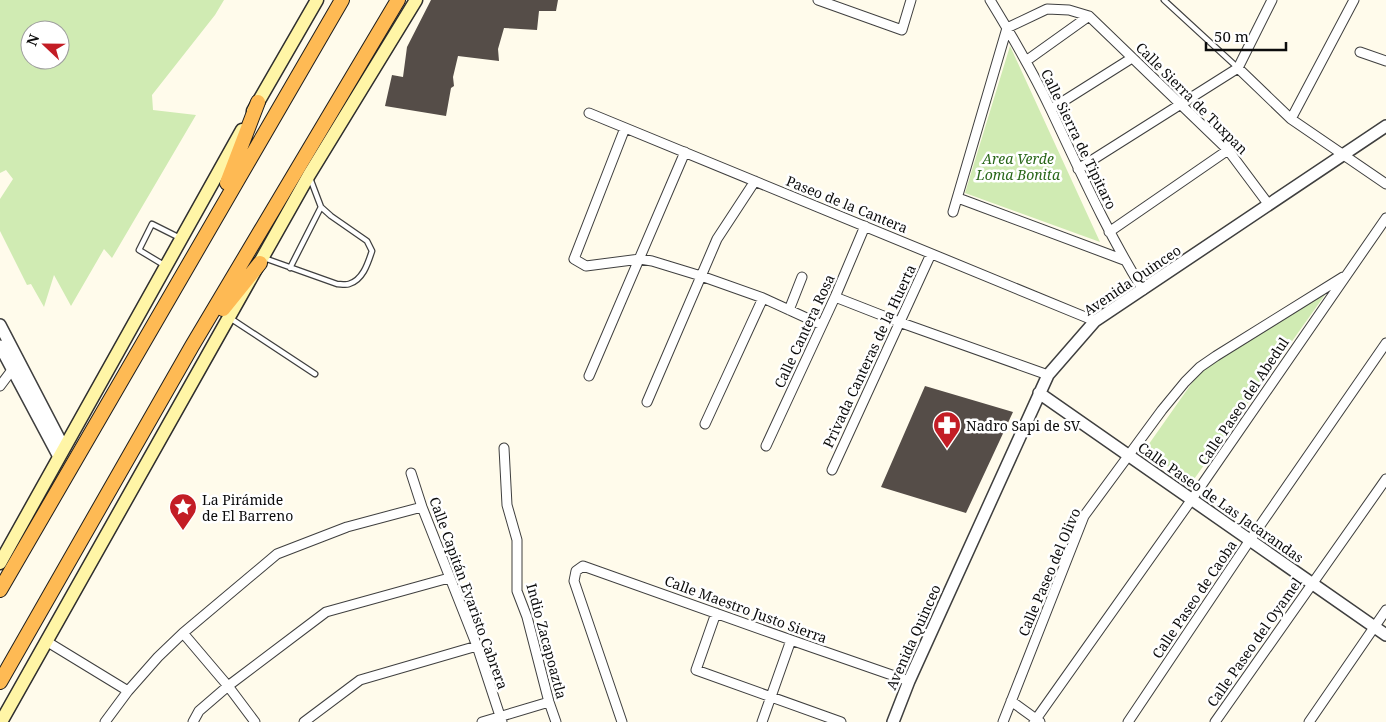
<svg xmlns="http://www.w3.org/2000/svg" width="1386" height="722" font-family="'Noto Serif',serif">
  <rect width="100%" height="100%" fill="#fffbeb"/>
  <path fill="#d0ebb3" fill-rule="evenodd" d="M0 0H224L215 15 152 95 153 110 196 115 112 258 104 249 71 306 54 275 44 307 31 284 27 285 0 231V199L13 179 6 170 0 173ZM30 30H60V60H30Z
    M1010 46 1100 242 965 193Z
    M1327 292 1192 482 1144 451 1201 370Z"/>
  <path fill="#554d48" d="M431 0H558L556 11H539L537 30 504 28 498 49 499 61 458 56 453 77 454 86 451 88 446 116 385 106 392 75 403 77 407 47Z
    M925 386 1013 412 966 513 881 487Z"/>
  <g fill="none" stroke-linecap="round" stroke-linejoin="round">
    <g stroke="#3f3f3f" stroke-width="7">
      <path id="service" d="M1164 0 1238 68
        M264 258 337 284C340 284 346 285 349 284 363 280 368 263 372 251L367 241 331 216 321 207 310 178
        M164 265 139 250 152 224 180 238
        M290 268 321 207
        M230 318 315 374"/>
    </g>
    <g stroke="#3f3f3f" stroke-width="11">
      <path id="minor" d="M818 0 902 30 911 0
        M990 0C1012 36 1033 72 1051 110 1080 171 1107 232 1143 290
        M1360 52 1386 61
        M1026 61 1089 16
        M1238 68 1291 119 1386 184
        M1238 68 1272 0
        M1051 109 1132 58
        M589 113 1095 321
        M1291 119 1354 0
        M625 128 574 259 586 266 640 259 652 261 701 276 763 298 822 325
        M1078 169 1238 68
        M958 198 1124 260
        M953 212 1007 28 1047 9 1069 10 1089 16 1228 150 1269 205
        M1109 232 1228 150
        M835 297 899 322 1048 375
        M789 310 802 277
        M589 376 685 152
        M0 386 12 370
        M647 402 717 239 755 181
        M705 424 763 298
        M766 446 835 297 865 226
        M504 448 507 505 517 540V591L527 617 549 702 556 722
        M832 470 931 254
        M411 473 422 507 477 646 502 722
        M716 613 696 670 841 722
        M183 633 228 686 255 722
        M46 641 128 691
        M1011 701 1040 722
        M105 722 128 691 158 657 183 633 277 554 347 527 422 507
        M193 722 199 711 228 686 326 612 449 578
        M304 722 360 680 477 646
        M482 722 549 702
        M622 722 574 581 576 571 583 566 791 640 909 681
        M762 722 791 640
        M1003 722 1084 516 1162 410 1185 382 1200 367 1216 356 1343 277
        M1034 722 1192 499 1386 218
        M1128 722 1250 540 1386 343
        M1215 722 1386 479
        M1309 722 1386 610"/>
    </g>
    <g stroke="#3f3f3f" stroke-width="14">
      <path id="tertiary" d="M0 325 64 448
        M0 346 59 457
        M1039 393 1386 635
        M893 722 909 681 1048 375 1095 321 1386 126"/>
    </g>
    <g stroke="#2e2e2e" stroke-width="15">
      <path id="secondary" d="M253 111 317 0
        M0 563 242 130
        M1 722 309 175 416 0"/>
    </g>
    <g stroke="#1d1d1d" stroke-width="16">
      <path id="trunk" d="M227 183 258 102
        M223 309 260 263
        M0 590 342 0
        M0 682 192 346 398 0"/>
    </g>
    <use href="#service" stroke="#fff" stroke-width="4.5"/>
    <use href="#minor" stroke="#fff" stroke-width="9"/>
    <use href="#tertiary" stroke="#fff" stroke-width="11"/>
    <use href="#secondary" stroke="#fff5a6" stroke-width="12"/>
    <use href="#trunk" stroke="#feba54" stroke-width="14"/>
  </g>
  <defs>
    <g id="pharmacy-pin" transform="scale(1.4375)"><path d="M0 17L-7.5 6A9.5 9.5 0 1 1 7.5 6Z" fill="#c31d25" stroke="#fff"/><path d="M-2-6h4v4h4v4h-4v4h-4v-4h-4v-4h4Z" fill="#fff"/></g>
    <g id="sight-pin" transform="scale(1.4375)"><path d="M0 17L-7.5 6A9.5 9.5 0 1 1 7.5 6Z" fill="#c31d25" stroke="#fff"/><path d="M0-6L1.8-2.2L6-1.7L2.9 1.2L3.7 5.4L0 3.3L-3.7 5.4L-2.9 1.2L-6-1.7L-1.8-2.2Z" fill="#fff"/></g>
  </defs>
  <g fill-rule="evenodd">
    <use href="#pharmacy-pin" x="947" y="425"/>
    <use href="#sight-pin" x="183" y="507"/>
  </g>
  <g text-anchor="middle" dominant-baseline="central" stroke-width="5" stroke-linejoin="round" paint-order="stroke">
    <g font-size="14" fill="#0c0c0c" stroke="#fff">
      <text transform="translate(1192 98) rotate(45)">Calle Sierra de Tuxpan</text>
      <text transform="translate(1079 139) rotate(64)">Calle Sierra de Tipitaro</text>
      <text transform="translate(847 204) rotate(22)">Paseo de la Cantera</text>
      <text transform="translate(1132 280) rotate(-34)">Avenida Quinceo</text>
      <text transform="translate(804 331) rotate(-65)">Calle Cantera Rosa</text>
      <text transform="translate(869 356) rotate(-65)">Privada Canteras de la Huerta</text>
      <text transform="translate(1243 401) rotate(-56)">Calle Paseo del Abedul</text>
      <text transform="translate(1221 502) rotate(35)">Calle Paseo de Las Jacarandas</text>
      <text transform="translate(1049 572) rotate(-67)">Calle Paseo del Olivo</text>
      <text transform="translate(469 593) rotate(70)">Calle Capitán Evaristo Cabrera</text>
      <text transform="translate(1194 599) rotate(-56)">Calle Paseo de Caoba</text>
      <text transform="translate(746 609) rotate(20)">Calle Maestro Justo Sierra</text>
      <text transform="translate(913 637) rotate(-66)">Avenida Quinceo</text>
      <text transform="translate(547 641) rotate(75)">Indio Zacapoaztla</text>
      <text transform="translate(1254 642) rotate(-55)">Calle Paseo del Oyamel</text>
    </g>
    <g font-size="14" font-style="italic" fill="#296719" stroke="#fff">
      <text x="1018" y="158">Area Verde<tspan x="1018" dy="16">Loma Bonita</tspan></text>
    </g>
    <g font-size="14" fill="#0c0c0c" stroke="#fff" text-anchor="start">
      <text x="966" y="425">Nadro Sapi de SV</text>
      <text x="202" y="499">La Pirámide<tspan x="202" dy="16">de El Barreno</tspan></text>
    </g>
  </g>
  <g transform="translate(45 45) rotate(292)"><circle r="24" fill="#ffffff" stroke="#9e9e9e"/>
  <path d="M0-4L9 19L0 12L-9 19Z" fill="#c31d25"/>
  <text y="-8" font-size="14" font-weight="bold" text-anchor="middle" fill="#0c0c0c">N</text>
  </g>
  <path d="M1206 42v8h80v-8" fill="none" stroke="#0c0c0c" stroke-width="2.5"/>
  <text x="1214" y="42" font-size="15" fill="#0c0c0c" stroke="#ffffff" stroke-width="4" paint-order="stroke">50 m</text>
</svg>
